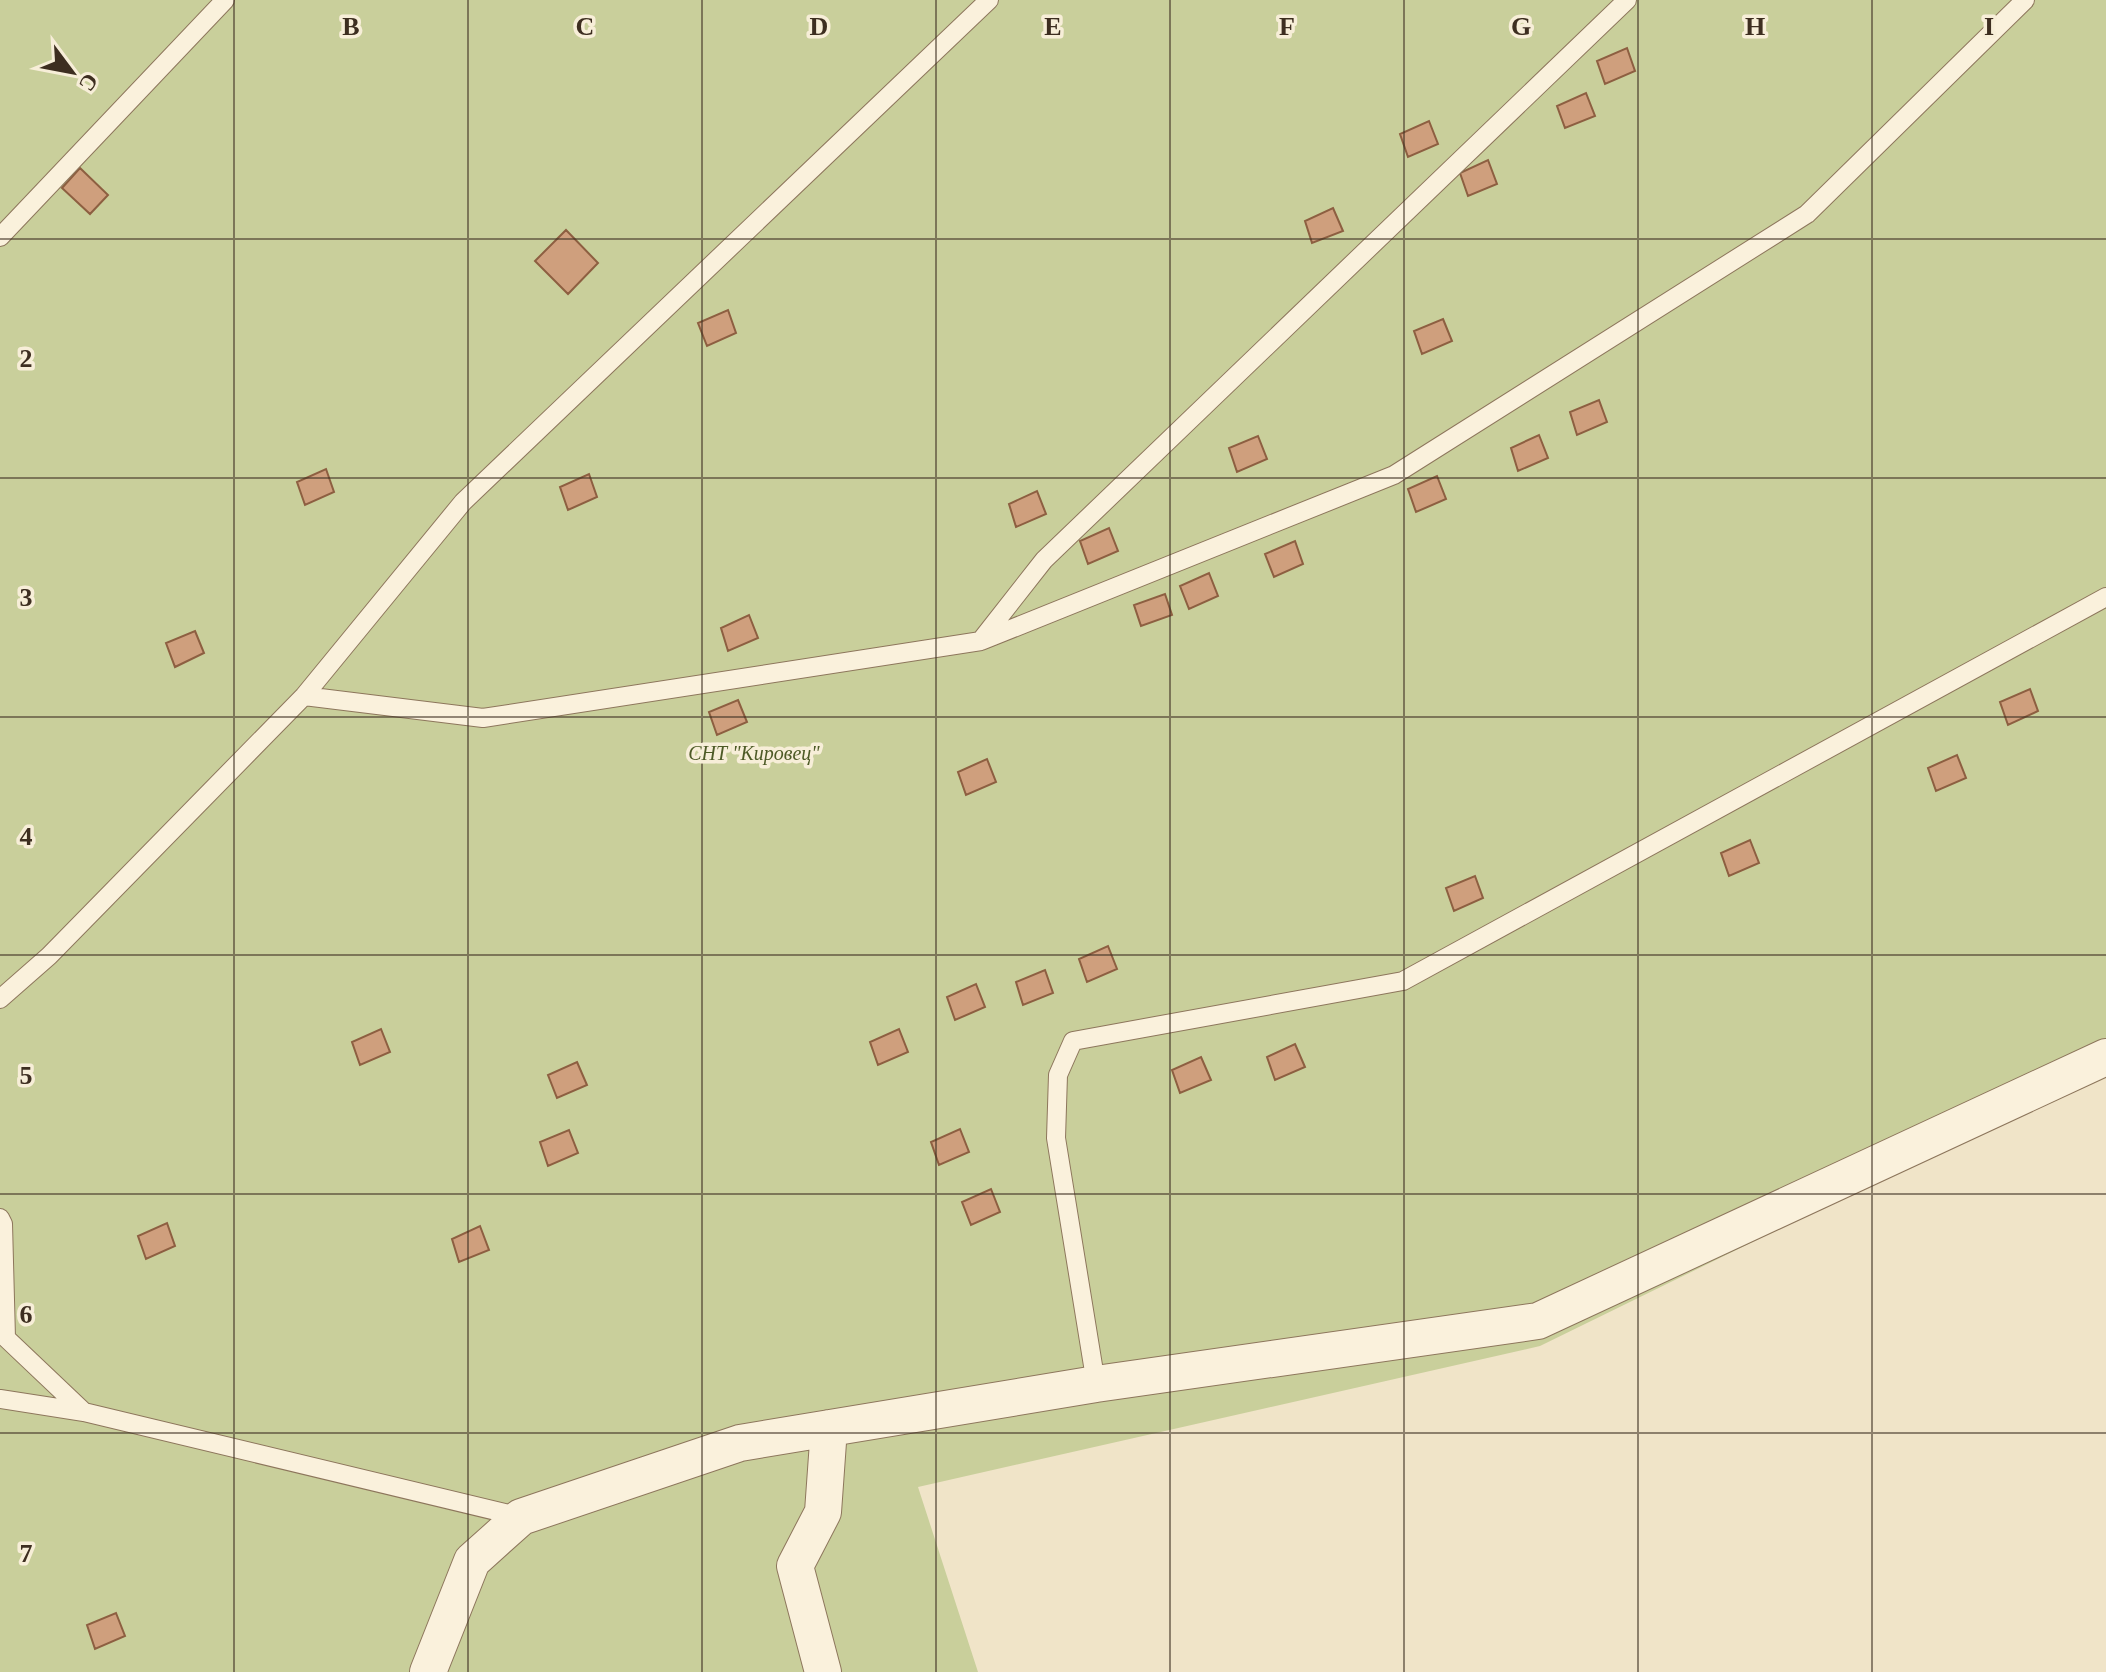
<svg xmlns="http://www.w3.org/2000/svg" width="2106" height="1672" font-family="'Times New Roman',serif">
  <rect width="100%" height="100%" fill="#f0e4c8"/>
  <path fill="#c9cf9b" d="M0 0H2106V1069L1540 1346 918 1487 978 1672H0Z"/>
  <path fill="#cf9f7d" stroke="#8d5f41" stroke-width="2" d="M1627 48 1635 71 1605 84 1597 61Z
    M1586 93 1595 116 1565 128 1557 106Z
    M1429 121 1438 144 1408 157 1400 134Z
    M1488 160 1497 184 1468 196 1460 173Z
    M80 168 108 195 90 214 62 188Z
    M1333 208 1343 231 1312 243 1305 221Z
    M566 230 598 263 568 294 535 261Z
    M728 310 736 333 707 346 698 323Z
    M1443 319 1452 341 1422 354 1414 331Z
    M1599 400 1607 422 1577 435 1570 412Z
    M1539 435 1548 458 1518 471 1511 448Z
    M1258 436 1267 459 1237 472 1229 448Z
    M326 469 334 492 305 505 297 482Z
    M589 474 597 497 568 510 560 487Z
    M1437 476 1446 499 1416 512 1408 489Z
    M1037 491 1046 514 1016 527 1009 504Z
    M1109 528 1118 551 1088 564 1080 541Z
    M1295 541 1303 564 1274 577 1265 554Z
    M1209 573 1218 596 1189 609 1180 586Z
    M1165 594 1172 615 1141 626 1134 605Z
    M749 615 758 638 728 651 721 628Z
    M195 631 204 653 175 667 166 643Z
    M2030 689 2038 711 2008 725 2000 702Z
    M738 700 747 722 717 735 709 712Z
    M1957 755 1966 778 1936 791 1928 768Z
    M987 759 996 782 966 795 958 772Z
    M1750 840 1759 863 1729 876 1721 853Z
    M1475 876 1483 898 1454 911 1446 888Z
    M1108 946 1117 969 1087 982 1079 959Z
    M1045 970 1053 993 1023 1005 1016 982Z
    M976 984 985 1007 955 1020 947 997Z
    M381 1029 390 1052 360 1065 352 1042Z
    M899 1029 908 1052 878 1065 870 1042Z
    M1295 1044 1305 1067 1275 1080 1267 1057Z
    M1201 1057 1211 1080 1180 1093 1172 1070Z
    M577 1062 587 1085 557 1098 548 1075Z
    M960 1129 969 1152 939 1165 931 1142Z
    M569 1130 578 1153 548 1166 540 1142Z
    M991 1189 1000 1212 971 1225 962 1202Z
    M167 1223 175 1246 146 1259 138 1236Z
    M480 1226 489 1250 459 1262 452 1239Z
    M116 1613 125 1636 95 1649 87 1625Z"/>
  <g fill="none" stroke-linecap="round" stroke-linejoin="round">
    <g stroke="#8d765c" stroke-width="20">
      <path id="lane" d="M0 237 225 0
        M982 639 1044 560 1627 0
        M304 696 483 718 981 641 1394 475 1807 214 2025 0
        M0 999 49 956 304 696 463 502 989 0
        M0 1218 3 1224 6 1338 84 1412
        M1096 1384 1056 1138 1058 1075 1073 1041 1403 981 2106 597
        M0 1399 84 1412 521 1517"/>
    </g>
    <g stroke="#8d765c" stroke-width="38">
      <path id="street" d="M428 1672 472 1561 521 1517 740 1443 1096 1384 1538 1321 2106 1057
        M823 1672 795 1566 823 1512 829 1428"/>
    </g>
    <use href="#lane" stroke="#faf1dc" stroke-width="18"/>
    <use href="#street" stroke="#faf1dc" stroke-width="36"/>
  </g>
  <path fill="none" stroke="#3d2e20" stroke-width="2" stroke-opacity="0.55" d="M234 0V1672M468 0V1672M702 0V1672M936 0V1672M1170 0V1672M1404 0V1672M1638 0V1672M1872 0V1672M0 239H2106M0 478H2106M0 717H2106M0 955H2106M0 1194H2106M0 1433H2106"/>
  <g text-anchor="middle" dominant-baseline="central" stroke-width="7" stroke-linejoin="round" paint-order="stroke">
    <g font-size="20" font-style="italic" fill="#4d5a26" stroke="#f7eed8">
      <text x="754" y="753">СНТ "Кировец"</text>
    </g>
  </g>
  <g font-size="26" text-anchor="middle" font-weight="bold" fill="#3d2e20" stroke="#f7eed8" stroke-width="7" stroke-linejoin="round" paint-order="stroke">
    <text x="351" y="35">B</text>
    <text x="585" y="35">C</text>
    <text x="819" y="35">D</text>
    <text x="1053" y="35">E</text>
    <text x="1287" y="35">F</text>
    <text x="1521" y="35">G</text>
    <text x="1755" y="35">H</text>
    <text x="1989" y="35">I</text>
    <text x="26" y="367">2</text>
    <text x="26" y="606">3</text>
    <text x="26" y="845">4</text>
    <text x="26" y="1084">5</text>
    <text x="26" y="1323">6</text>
    <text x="26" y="1562">7</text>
  </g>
  <g transform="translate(72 72) rotate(122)" stroke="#f7eed8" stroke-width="6" paint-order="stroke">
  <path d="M0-6L14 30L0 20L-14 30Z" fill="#3d2e20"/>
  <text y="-12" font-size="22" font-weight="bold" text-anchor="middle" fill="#3d2e20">С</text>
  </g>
</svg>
